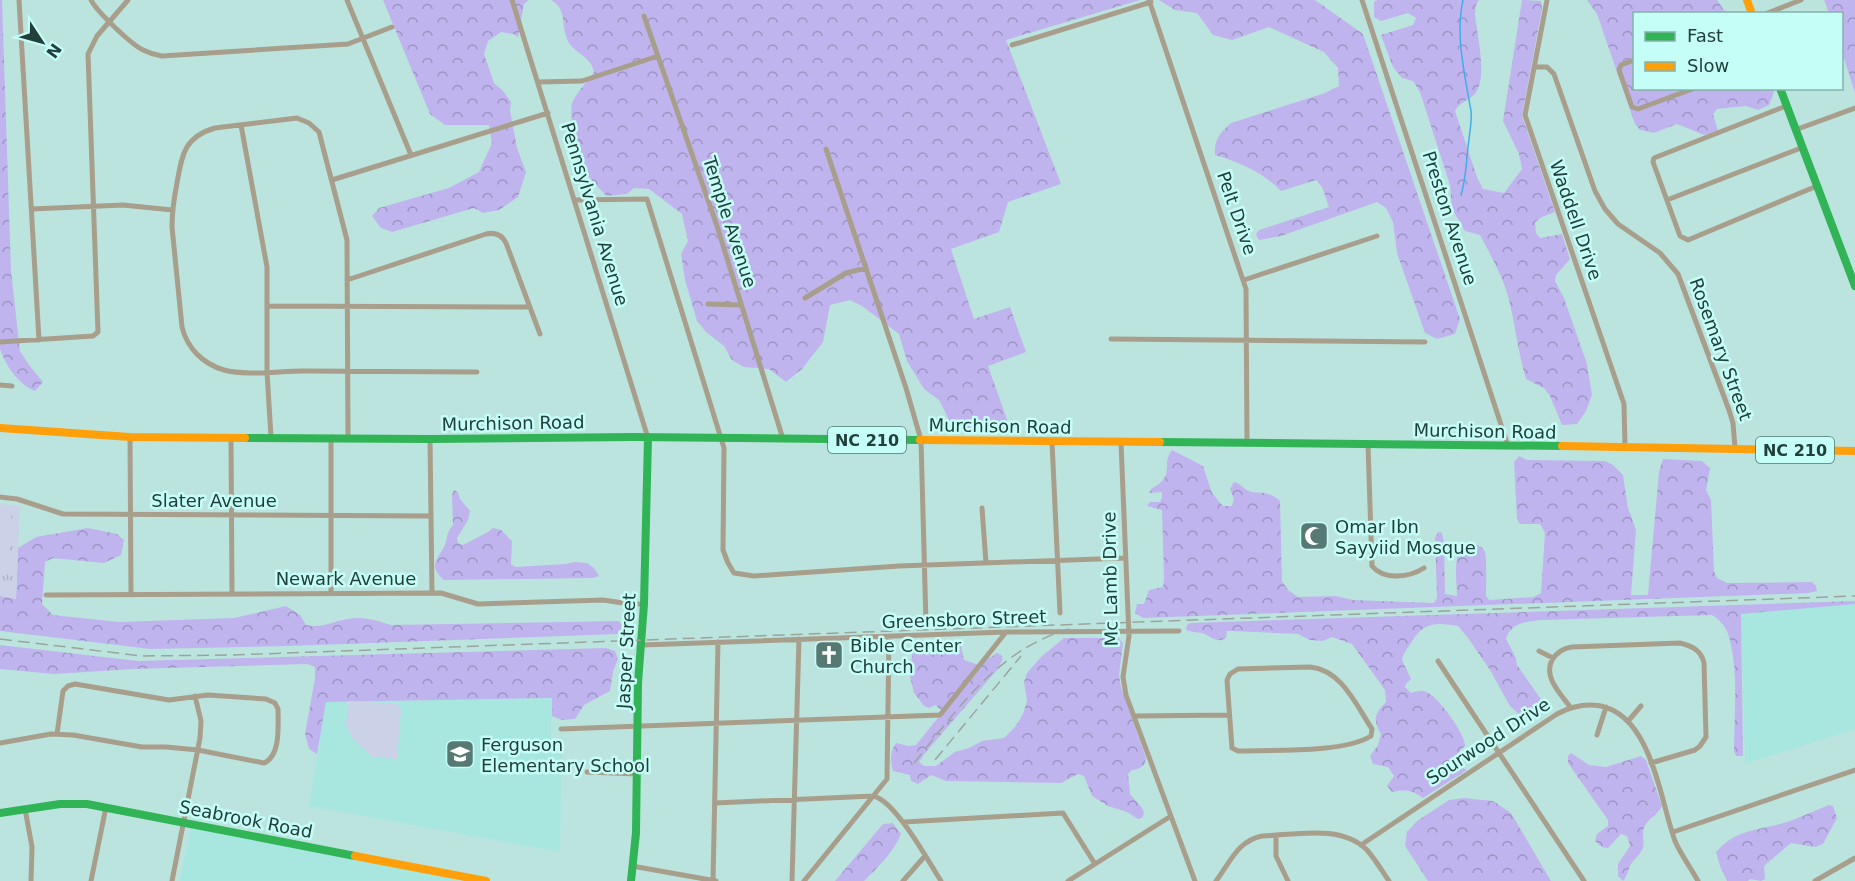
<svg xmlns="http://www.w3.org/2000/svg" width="1855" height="881" font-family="'DejaVu Sans',sans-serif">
  <defs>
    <pattern id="forest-crowns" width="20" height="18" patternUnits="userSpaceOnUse" patternTransform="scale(1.5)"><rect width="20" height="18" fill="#c0b4ee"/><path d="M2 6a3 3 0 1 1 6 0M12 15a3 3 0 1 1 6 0" fill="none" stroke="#9c94c2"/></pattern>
    <pattern id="park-tufts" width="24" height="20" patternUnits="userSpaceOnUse" patternTransform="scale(1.5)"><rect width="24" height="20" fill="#cbd2e7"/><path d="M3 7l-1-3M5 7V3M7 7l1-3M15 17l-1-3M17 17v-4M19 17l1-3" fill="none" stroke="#aeb5c7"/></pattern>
  </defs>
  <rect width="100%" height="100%" fill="#bce4de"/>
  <path fill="#a7e7df" d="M1855 604V729L1745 764 1741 613Z
    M552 698 551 741 562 743 560 852 309 806 326 702Z
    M191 827 462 881H180Z"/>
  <path fill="url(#forest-crowns)" d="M0 0H2L11 271 20 351 29 365 43 382 35 391C18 384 6 366 0 349Z
    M383 0H529L524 4 518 37 513 34 501 32 488 41 484 54 494 83 503 91 511 102 510 110 517 148 526 172 518 197 499 210 483 213 474 208 392 232 381 228 372 216 379 208 449 188 479 172 492 143 489 125H445L430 114Z
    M551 0H1140L1006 40 1061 184 1008 202 999 232 951 249 974 319 1010 307 1026 352 988 366 1011 431H991L952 426 939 400 924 389 907 361 899 334 862 306 850 300 830 305 823 342 802 369 786 382 769 369 744 367 732 360 724 346 706 332 697 321 685 280 681 254 688 241 682 214 649 189 634 188 627 194 607 196C602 192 578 165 576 160 573 154 570 109 572 103 575 95 588 80 594 72 593 69 592 65 590 63 584 54 571 50 567 39 561 24 567 9 551 0Z
    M1159 0H1315L1363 34 1460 319 1455 334 1437 339 1425 333 1397 253 1393 222 1386 208 1377 202 1281 236 1259 240 1256 234 1259 230 1329 207 1322 187 1316 180 1281 191C1264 173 1239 162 1215 155 1214 139 1220 133 1231 123L1325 93 1339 86 1338 68 1324 52 1269 27 1232 40 1213 35 1197 13 1175 10Z
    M1377 0H1479L1476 5 1475 14C1477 34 1486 71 1478 89 1473 100 1461 100 1455 111L1477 177 1483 189 1504 193 1522 169 1519 154 1503 121 1522 0 1541 1 1542 9 1522 116 1555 212 1542 217 1535 222 1536 233 1540 238 1562 234 1570 259 1556 275 1555 281 1564 298 1587 364 1592 395 1586 411 1577 424 1562 425 1550 396 1544 388 1526 379C1518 352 1515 323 1508 296 1502 275 1490 254 1480 235L1465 231 1452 209 1450 185 1420 92 1413 81 1402 78 1393 67 1381 35 1413 25 1416 18 1408 13 1381 21 1374 17V2Z
    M1587 0H1717L1726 13 1634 14V88L1773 89 1774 92 1769 105 1758 110 1746 106 1717 109 1713 114 1718 131 1704 135 1677 124 1654 133 1640 130 1635 124 1597 14Z
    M1824 0H1855V93L1842 52V14L1829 13Z
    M1172 450 1203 466 1212 493 1223 506H1232L1234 499 1230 489 1234 482C1241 484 1242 487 1247 490 1259 496 1266 488 1280 501L1282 581 1288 590 1298 597 1336 596 1353 600 1434 603 1437 598 1435 538 1438 532 1442 533 1444 544 1445 594 1457 596C1457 581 1450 541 1474 544 1478 545 1483 547 1485 552 1487 560 1486 586 1486 596L1489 600 1534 597 1541 593 1545 533 1540 524H1520L1517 519 1514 462 1519 456 1527 460 1605 461 1613 465 1623 475 1628 508 1636 530 1631 595H1648L1659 472 1663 459 1702 461 1710 468 1706 490 1711 500 1714 571 1717 578 1727 583 1812 582 1816 586 1817 591 1808 593 1143 618 1135 613 1137 604H1144L1149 590 1163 587 1164 579 1162 510 1147 506 1150 502H1160L1162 498V492L1149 493 1151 489C1177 475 1160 466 1172 450Z
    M454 490 458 492 460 499 470 511 468 520 457 538 458 543 463 545 488 532 493 528 501 530 512 541 511 564 515 567 565 564 575 562 587 563 594 568 599 576 593 578 444 580C428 566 437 560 444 547 448 539 446 532 453 525L452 495Z
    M88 528 117 534 124 540 121 555 104 563 53 558 45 562 42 604 53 615 119 622 234 618 286 606 300 615 306 625C321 629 333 621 348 619 364 616 377 621 391 625L619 621 627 631 619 634 289 646 150 649 0 631V596L16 598 18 548 36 537Z
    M1855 601V604L1741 614 1743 756H1736L1734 751C1734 714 1739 673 1729 637 1727 628 1720 620 1712 615L1542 620C1526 622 1511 622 1506 639L1516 658 1517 665 1545 705 1543 713 1532 719 1520 715 1510 706 1490 670 1468 638 1458 626C1435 622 1423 622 1411 643 1407 649 1403 653 1402 660L1411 679 1406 684 1405 687 1411 693C1418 691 1423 689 1430 694 1440 700 1466 735 1465 746L1460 750 1458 765 1467 770 1423 798C1412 790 1405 789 1392 792L1387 786 1394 776 1388 767 1373 764 1370 756 1378 745 1381 734C1373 720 1374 714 1386 702L1385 690 1352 644 1332 637 1323 641 1310 640 1298 634 1232 631H1227L1226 638C1215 644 1212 636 1202 633 1196 632 1192 632 1186 630L1187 625 1190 623Z
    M1064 638H1118L1123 643 1119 675 1121 687 1146 758C1145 767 1140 769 1132 770L1128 774 1130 794 1142 808 1144 813 1142 818 1138 819 1127 812 1108 806 1092 796 1084 776 1078 774 1061 783 946 781 931 775 918 784 911 781 910 775 893 771C890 762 890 751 896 743L909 746 916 745 945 709H939L936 705 929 708 924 706 914 693 909 672 914 646 920 640 955 641 961 646 964 660 979 665 997 653 1001 655 1003 659 997 670 926 752 919 762 924 766H936L955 752 969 748 982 741 1004 738 1015 727 1023 714 1027 701 1024 682 1027 673 1042 656Z
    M0 645 138 661 606 648 615 651 618 659 613 672 610 691 584 705 575 719 562 720 552 716V698L326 702 317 754 309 749 305 734 315 678V667L307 664 134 669 54 674 0 669Z
    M1571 753 1589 765 1606 767 1641 756 1646 760 1662 806C1659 813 1651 817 1646 824 1640 832 1645 840 1643 848 1640 855 1635 858 1631 864 1628 869 1628 875 1623 881L1618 876V864L1630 846 1627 836 1621 834 1608 848 1602 847 1595 841 1597 834 1608 826V820L1568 763V756Z
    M1464 798 1493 801 1511 813 1551 881H1428L1405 846 1407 832 1417 821 1449 800Z
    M1829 805 1833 806 1837 818 1823 844 1815 847 1791 843 1764 866 1765 879 1761 881 1750 879 1748 881H1727L1720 866 1716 852C1736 830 1753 831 1780 824 1796 820 1813 811 1829 805Z
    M893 823 901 834C893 853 878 867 864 881H835L883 824Z"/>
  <path fill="url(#park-tufts)" d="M0 504 20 506 16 599 0 596Z"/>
  <path fill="#cbd2e7" d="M0 503C19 521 14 531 7 555L0 554Z
    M348 701 397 704 401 709 397 759 372 757 353 739 346 725Z"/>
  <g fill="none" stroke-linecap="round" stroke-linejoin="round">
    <path stroke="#40ade8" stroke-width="1.5" d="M1461 195C1467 176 1466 158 1469 139 1470 130 1472 121 1471 111 1465 75 1455 37 1463 0"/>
    <path stroke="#a89e8c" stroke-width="5" d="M19 0 39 340
      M91 0C97 12 131 44 143 50 149 53 156 55 162 56L348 44 392 27
      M347 0 411 155
      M512 0 648 438
      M1149 0 1246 289 1247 444
      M1362 0 1508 446
      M1547 0 1525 115 1624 404 1625 447
      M1765 14 1801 0
      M644 16 717 226 783 439
      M1012 45 1151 2
      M1634 60 1621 65 1619 70 1632 107 1638 109 1695 88
      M1534 67H1547L1554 74 1595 191 1605 209 1618 224 1660 253 1678 274 1729 410 1733 423 1735 448
      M538 82 582 81 658 56
      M1786 106 1654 158 1653 162 1680 236 1688 240 1817 186
      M241 125 267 267V372L271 437
      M1795 130 1855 108
      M826 149 906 388 921 440 926 623
      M332 180 548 113
      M574 200 647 199 724 448 723 550 728 563 734 573 754 576 899 566 1126 558
      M1667 200 1801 148
      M32 209 123 205 172 210
      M347 280 486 234C495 232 502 235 506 243L540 334
      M1244 280 1377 236
      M805 298 846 273 866 268
      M708 304 741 305
      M267 306 529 307
      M1111 339 1425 342
      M0 342 93 336 98 332 88 54 97 36 128 0
      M0 385 12 386
      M130 437 131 595
      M231 437 232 594
      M331 437V593
      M348 438 347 240 319 132 309 123 297 118 215 128C184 137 182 155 177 183 174 198 172 212 172 227L182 327C187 348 203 364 224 370 246 376 279 371 303 371 361 371 419 372 477 372
      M430 439 432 593
      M1052 442 1060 613
      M1121 443 1129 636 1123 677 1126 695 1195 881
      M1368 445 1372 566C1384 581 1410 577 1424 568
      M0 497 17 499 63 514 431 516
      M982 508 986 563
      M46 595 441 593 478 604 603 600 630 604H644
      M642 645 1006 632 1179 631
      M1539 651 1553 658
      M1438 661 1584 881
      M1310 667C1342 670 1356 705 1372 729L1371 736C1345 753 1271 750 1238 751L1232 748 1227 680 1230 674 1238 669Z
      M1570 707C1561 694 1543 677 1552 660 1557 652 1564 648 1572 647L1680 643C1692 646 1701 650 1704 663L1706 737 1700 746 1695 750 1651 763
      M1134 716 1229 715
      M1629 720 1641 706
      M561 729 940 715 1006 632
      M1597 735 1606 707
      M0 743 51 734 73 735 142 747H166L198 750 264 763C281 756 278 725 278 709L275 703 266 699 208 695 169 700 75 684 68 686 63 691 57 734
      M587 772 637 774
      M715 803 873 796C895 800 928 861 941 881
      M25 809 32 847 31 881
      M904 822 1063 813 1095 864
      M1673 832 1855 770
      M1276 836V856L1288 881
      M1361 845 1557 714C1572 706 1585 703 1601 706 1652 717 1660 800 1675 841 1681 855 1691 868 1698 881
      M632 866 716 881
      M91 881 106 807
      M172 881 200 738 201 721 195 696
      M713 881 718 642
      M792 881 799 639
      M804 881 887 779 889 636
      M903 881 925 856
      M1068 881 1171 816
      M1216 881C1230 863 1237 841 1262 836 1295 835 1341 824 1367 850 1375 859 1382 871 1389 881
      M1815 881 1855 858"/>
    <path stroke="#30b455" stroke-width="8" d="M1780 88 1855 286
      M245 438 430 439 633 437 920 440
      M1160 442 1562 446
      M0 813 60 804H87L355 856
      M631 881 636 833 638 683 644 604 648 438"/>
    <path stroke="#ff9f0a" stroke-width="8" d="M1747 0 1752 14
      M0 428 130 437 245 438
      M920 440 1160 442
      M1562 446 1855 451
      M355 856 486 881"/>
    <path stroke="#99a59b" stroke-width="1.5" stroke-dasharray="12 6" stroke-linecap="butt" d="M0 639 142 656 232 655 1855 596
      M935 760 1021 656
      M914 763C959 708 997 650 1069 629"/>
  </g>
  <defs>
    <g id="mosque-square" transform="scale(1.5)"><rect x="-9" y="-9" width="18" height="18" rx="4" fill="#577974" stroke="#c5fef6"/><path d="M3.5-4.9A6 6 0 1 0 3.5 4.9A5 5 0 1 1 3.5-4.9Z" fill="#fff"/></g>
    <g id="church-square" transform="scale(1.5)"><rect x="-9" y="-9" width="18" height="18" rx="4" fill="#577974" stroke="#c5fef6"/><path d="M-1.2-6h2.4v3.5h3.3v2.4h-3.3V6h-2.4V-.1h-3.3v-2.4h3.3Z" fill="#fff"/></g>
    <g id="school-square" transform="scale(1.5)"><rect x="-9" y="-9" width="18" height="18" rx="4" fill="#577974" stroke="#c5fef6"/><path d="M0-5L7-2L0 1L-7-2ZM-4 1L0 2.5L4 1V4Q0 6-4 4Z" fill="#fff"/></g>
  </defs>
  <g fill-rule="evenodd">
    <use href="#mosque-square" x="1314" y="536"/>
    <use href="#church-square" x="829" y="655"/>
    <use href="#school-square" x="460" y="754"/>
  </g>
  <g text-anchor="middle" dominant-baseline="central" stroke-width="5" stroke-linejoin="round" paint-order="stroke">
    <g fill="#c5fef6" stroke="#527873" stroke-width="1.5">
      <rect x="828" y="427" width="78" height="26" rx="4.5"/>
      <rect x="1756" y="437" width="78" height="26" rx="4.5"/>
    </g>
    <g font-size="16" font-weight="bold" fill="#213f3b">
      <text x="867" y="440">NC 210</text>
      <text x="1795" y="450">NC 210</text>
    </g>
    <g font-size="18" fill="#213f3b" stroke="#c5fef6">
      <text transform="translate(1237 213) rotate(71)">Pelt Drive</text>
      <text transform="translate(595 214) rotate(73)">Pennsylvania Avenue</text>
      <text transform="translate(1450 218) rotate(72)">Preston Avenue</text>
      <text transform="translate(1576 220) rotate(71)">Waddell Drive</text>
      <text transform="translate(730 222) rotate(72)">Temple Avenue</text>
      <text transform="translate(1721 349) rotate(70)">Rosemary Street</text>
      <text transform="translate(513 423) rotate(-1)">Murchison Road</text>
      <text transform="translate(1000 426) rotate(1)">Murchison Road</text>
      <text transform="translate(1485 431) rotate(1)">Murchison Road</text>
      <text x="214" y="500">Slater Avenue</text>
      <text x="346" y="578">Newark Avenue</text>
      <text transform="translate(1110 579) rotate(-91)">Mc Lamb Drive</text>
      <text transform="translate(964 619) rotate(-2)">Greensboro Street</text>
      <text transform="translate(626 651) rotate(-87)">Jasper Street</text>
      <text transform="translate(1488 741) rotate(-33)">Sourwood Drive</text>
      <text transform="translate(246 819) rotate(11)">Seabrook Road</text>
    </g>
    <g font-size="18" fill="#213f3b" stroke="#c5fef6" text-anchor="start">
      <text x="1335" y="526">Omar Ibn<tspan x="1335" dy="21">Sayyiid Mosque</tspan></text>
      <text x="850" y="645">Bible Center<tspan x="850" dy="21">Church</tspan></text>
      <text x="481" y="744">Ferguson<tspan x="481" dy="21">Elementary School</tspan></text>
    </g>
  </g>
  <rect x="1633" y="12" width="210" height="78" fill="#c5fef6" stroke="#83b2ab" stroke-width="1.5"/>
  <rect x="1645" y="32" width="30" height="9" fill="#30b455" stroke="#83b2ab" stroke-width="1.5"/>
  <text x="1687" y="42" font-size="18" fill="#213f3b">Fast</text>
  <rect x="1645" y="62" width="30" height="9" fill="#ff9f0a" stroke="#83b2ab" stroke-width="1.5"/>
  <text x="1687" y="72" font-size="18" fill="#213f3b">Slow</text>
  <g transform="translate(42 42) rotate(126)" stroke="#c5fef6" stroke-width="4.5" paint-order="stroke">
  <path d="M0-4.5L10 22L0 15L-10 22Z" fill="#213f3b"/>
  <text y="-9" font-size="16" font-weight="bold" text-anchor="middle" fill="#213f3b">N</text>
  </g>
</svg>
